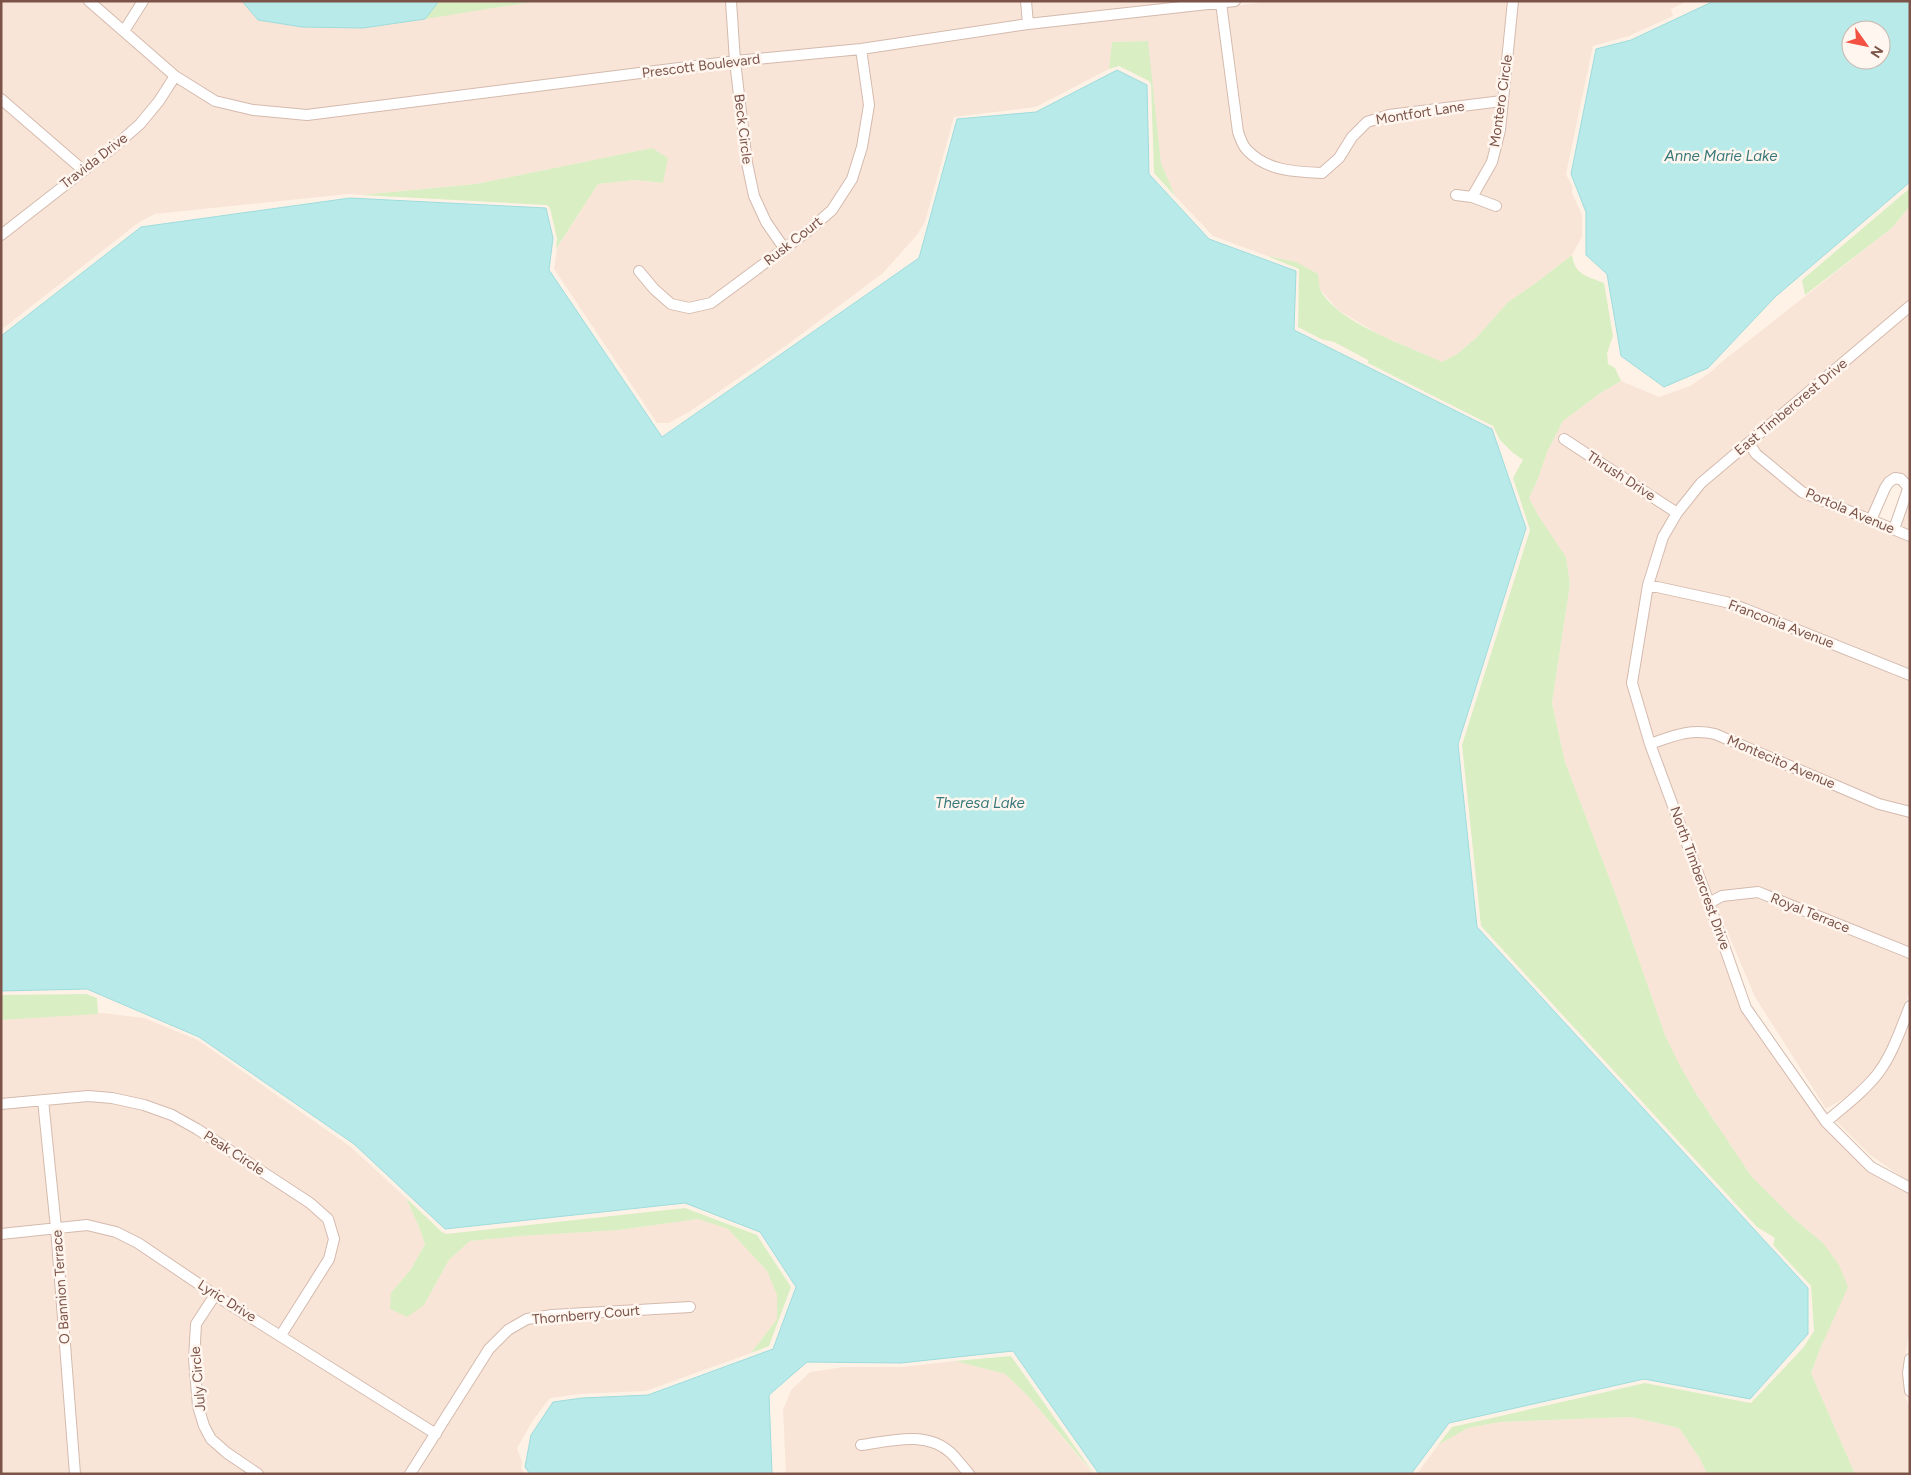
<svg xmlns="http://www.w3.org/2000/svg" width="1911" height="1475" font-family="Figtree,sans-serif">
  <rect width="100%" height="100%" fill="#fef2e7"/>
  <path fill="#f9e5d7" d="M1 1H82L168 76 154 98 136 120 82 163 1 93Z
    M96 1H137L123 24Z
    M150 1H242L258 20 363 28 539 1H726L730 57 307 110 253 105 217 97 178 72 131 31Z
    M736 1H1021L1023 20 860 44 740 56Z
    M1031 1H1192L1033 18Z
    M1272 1H1508L1497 97 1388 110 1365 117 1348 133 1335 155 1319 168 1290 167 1268 160 1250 147 1243 131 1226 7Z
    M1518 1H1688L1671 9 1673 16 1629 36 1593 46 1566 174 1572 186V193L1582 215V237L1572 255 1533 285 1508 302 1476 338 1457 354 1442 362 1378 334 1338 310 1296 262 1267 256 1213 236 1175 196 1161 163 1147 41 1112 42 1109 69 1036 107 954 117 925 222 917 235 883 273 787 345 692 410 669 423H657L554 269 557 248 598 184 635 180 663 183 652 148 476 184 361 195 349 194 155 214 138 223 1 330V241L144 127 163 105 177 82 253 115 309 120 731 67 742 163 749 197 761 224 777 247 708 298 688 303 674 300 658 286 640 265 632 270 650 292 691 313 714 306 812 235 836 213 856 182 867 148 874 105 867 53 1029 29 1216 8 1233 133 1243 153 1265 169 1291 176 1325 177 1343 162 1356 140 1370 126 1391 120 1496 107 1494 129 1487 160 1469 191 1451 189V199L1471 201 1499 213 1502 204 1480 195 1496 165 1505 132Z
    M857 55 863 104 857 146 847 176 828 207 805 227 785 241 771 221 759 195 752 163 741 66Z
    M1 106 75 169 1 228Z
    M1910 206V300L1697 479 1676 506 1563 433 1557 440 1670 514 1658 535 1643 580 1627 682 1643 741 1702 901 1746 1000 1817 1113 1862 1161 1902 1190 1910 1193V1325L1903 1373 1905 1395 1910 1410V1474H1855L1811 1373 1820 1349 1824 1244 1791 1216 1752 1177 1695 1092 1677 1062 1665 1035 1620 906 1565 762 1552 703 1570 584 1566 557 1538 515 1529 498 1538 479 1547 452 1563 421 1599 394 1621 381 1659 397 1690 386 1712 371 1719 364 1892 228Z
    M1910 313V480L1898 473 1888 475 1880 486 1868 514 1805 488 1760 451 1755 444Z
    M1748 450 1801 496 1910 541V670L1747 604 1726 598 1654 582 1668 539 1682 515 1705 487Z
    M1910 501V531L1900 527Z
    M1652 591 1725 607 1744 613 1910 680V807L1880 800 1717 730 1704 726 1680 728 1653 737 1638 683Z
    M1703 736 1714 739 1878 809 1910 817V948L1757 887 1721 891 1712 895 1656 747 1683 738Z
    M1758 897 1910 958V991L1891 1040 1875 1069 1848 1096 1826 1109 1755 997 1716 905 1724 901Z
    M104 1013 144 1018 198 1040 351 1147 406 1198 419 1227 425 1244 411 1269 391 1293 424 1305 449 1260 470 1241 522 1236 619 1230 698 1219 728 1229 767 1271 777 1295V1319L751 1353 646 1391 581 1394 550 1398 532 1422 517 1448 522 1462 521 1468 525 1474H424L419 1469 494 1352 512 1334 529 1324 553 1320 696 1312 694 1302 551 1311 524 1315 504 1326 486 1345 434 1427 288 1334 333 1262 339 1241 333 1218 313 1199 144 1100 113 1093 86 1091 1 1099V1020Z
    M1910 1020V1183L1869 1154 1832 1117 1855 1104 1883 1075 1900 1045Z
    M88 1101 112 1102 143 1109 170 1120 194 1133 307 1207 324 1221 329 1238 324 1257 279 1328 118 1228 87 1220 61 1222 49 1105Z
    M39 1106 51 1224 1 1229V1109Z
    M87 1230 115 1237 136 1247 208 1296 191 1324 188 1358 193 1407 199 1427 207 1441 224 1457 249 1474H80L62 1232Z
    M52 1233 70 1474H1V1239Z
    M217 1301 429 1435 403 1474H266L230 1450 216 1437 209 1425 203 1406 199 1359 201 1326Z
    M955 1361 1005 1374 1028 1396 1093 1474H975L954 1450 942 1441 927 1435 912 1433 855 1441 858 1451 913 1443 925 1444 938 1450 947 1457 963 1474H786L783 1410 791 1390 810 1372 843 1367H902Z
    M1631 1417 1679 1428 1700 1459 1707 1474H1417L1438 1445 1468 1428 1500 1422Z"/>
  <path fill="#daeec3" d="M439 1H539L425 19Z
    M1148 41 1161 163 1175 196 1154 173 1151 84 1149 81 1119 66 1109 69 1112 42Z
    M652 148 668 158 663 183 635 180 598 184 556 249 557 239 550 208 547 205 361 195 476 184Z
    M1910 188V206L1892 228 1805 295 1802 280Z
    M1572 255C1575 276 1588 276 1604 283L1613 336 1607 353 1608 364 1615 368 1621 381 1599 394 1563 421 1547 452 1538 479 1529 498 1538 515 1566 557 1570 584 1552 703 1565 762 1620 906 1665 1035 1678 1062 1695 1092 1752 1177 1791 1216 1824 1244 1839 1265 1848 1287 1820 1349 1811 1373 1855 1474H1707L1700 1459 1679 1428 1631 1417 1500 1422 1468 1428 1438 1445 1452 1427 1645 1383 1751 1403 1803 1348 1814 1331 1811 1286 1773 1245 1775 1238 1757 1227 1481 926 1462 745 1530 530 1513 478 1523 460 1512 452 1500 440 1493 426 1368 363V360L1334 342 1321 339 1298 327 1299 269 1267 256 1296 262 1318 274C1319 280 1319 289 1322 293 1344 326 1407 345 1442 362L1457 354 1476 338 1508 302 1533 285Z
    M86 994 97 998 98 1014 1 1020V995Z
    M406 1198 442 1232 446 1234 685 1208 757 1235 791 1287 769 1346 751 1353 777 1319V1295L767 1271 728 1229 698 1219 619 1230 522 1236 470 1241 449 1260 424 1305 407 1317 390 1309 391 1293 411 1269 425 1244 419 1227Z
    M1011 1356 1094 1474 1028 1396 1005 1374 955 1361Z"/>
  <path fill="#b8eaea" stroke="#9edcdd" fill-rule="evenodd" d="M242 1H439L425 19 363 28 302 27 258 20Z
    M1714 1H1910V182L1775 297 1708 368 1664 387 1621 356 1607 274 1586 255V212L1571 174 1596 49 1631 40ZM1851 30H1881V60H1851Z
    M1117 70 1147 85 1149 174 1209 239 1296 271 1294 330 1492 429 1526 528 1458 744 1477 927 1808 1288V1334L1750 1399 1644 1379 1449 1423 1411 1474H1099L1013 1351 901 1363 807 1362 769 1395 772 1474H530L525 1467 531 1435 553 1402 582 1398 648 1395 773 1349 796 1287 760 1232 685 1203 445 1229 354 1144 199 1037 87 989 1 991V336L141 227 350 198 546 208 553 238 549 270 662 437 919 258 957 119 1036 112Z"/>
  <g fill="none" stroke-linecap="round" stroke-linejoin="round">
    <g stroke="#d4baae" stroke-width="12">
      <path id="street" d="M89 1 175 76 215 101 253 110 307 115 735 61 861 49 1028 24 1235 1
        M731 1 735 61 747 163 754 196 766 222 784 248
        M1026 1 1028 24
        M1221 3 1238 132C1240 138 1243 146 1247 150 1267 171 1295 172 1322 173L1339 158 1352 137 1367 122 1389 115 1502 101
        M124 31 143 1
        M1 99 83 170
        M1456 195 1472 197 1496 206
        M1472 197 1492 162 1500 130 1513 1
        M1 235 115 146 140 124 159 101 175 76
        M639 271 654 289 671 304 689 308 711 303 808 231 832 210 852 179 862 147 869 105 861 49
        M1910 306 1701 483 1677 513 1663 537 1648 585 1632 683 1650 744 1709 903 1746 1008 1826 1122 1871 1167 1910 1188
        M1564 439 1677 513
        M1749 443 1756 454 1802 492 1910 536
        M1871 520 1885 488 1889 482 1895 478 1901 479 1908 487 1907 492 1894 529
        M1648 585 1726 602 1745 609 1910 675
        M1650 744C1673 736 1691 728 1715 734L1879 804 1910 812
        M1709 903 1722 896 1758 892 1910 953
        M43 1100 56 1228 75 1474
        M1 1104 88 1096 112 1098 144 1105 172 1115 197 1129 310 1203 328 1219 334 1239 329 1259 281 1335
        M1826 1122C1843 1107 1865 1091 1879 1072 1893 1053 1901 1028 1910 1006
        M1 1234 87 1225 116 1232 138 1243 215 1295 436 1434
        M215 1295 196 1324 194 1359 198 1406 204 1426 211 1439 227 1453 258 1474
        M1910 1359 1908 1373 1910 1391
        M861 1445C891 1441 926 1430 951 1453 957 1459 963 1467 969 1474
        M410 1474 489 1349 508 1330 527 1319 552 1315 690 1307"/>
    </g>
    <use href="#street" stroke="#fff" stroke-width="10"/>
  </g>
  <g text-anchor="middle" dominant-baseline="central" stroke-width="5" stroke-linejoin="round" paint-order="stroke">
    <g font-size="14" fill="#7b5348" stroke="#fff6ef">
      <text transform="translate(701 66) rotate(-7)">Prescott Boulevard</text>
      <text transform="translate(1501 101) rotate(-82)">Montero Circle</text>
      <text transform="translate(1420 113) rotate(-9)">Montfort Lane</text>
      <text transform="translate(743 129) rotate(83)">Beck Circle</text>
      <text transform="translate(94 161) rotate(-38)">Travida Drive</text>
      <text transform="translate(793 241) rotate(-38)">Rusk Court</text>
      <text transform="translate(1791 407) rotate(-40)">East Timbercrest Drive</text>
      <text transform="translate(1621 476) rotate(33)">Thrush Drive</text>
      <text transform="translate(1850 511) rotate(23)">Portola Avenue</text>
      <text transform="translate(1781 624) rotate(21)">Franconia Avenue</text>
      <text transform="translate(1781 762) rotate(23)">Montecito Avenue</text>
      <text transform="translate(1700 878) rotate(70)">North Timbercrest Drive</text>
      <text transform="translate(1810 913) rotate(22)">Royal Terrace</text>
      <text transform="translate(234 1153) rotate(33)">Peak Circle</text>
      <text transform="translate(61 1287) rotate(-94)">O Bannion Terrace</text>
      <text transform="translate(227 1301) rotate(32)">Lyric Drive</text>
      <text transform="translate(586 1315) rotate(-5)">Thornberry Court</text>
      <text transform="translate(198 1379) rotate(-95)">July Circle</text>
    </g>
    <g font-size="15" font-style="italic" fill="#37787a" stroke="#fff6ef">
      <text x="1721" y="156">Anne Marie Lake</text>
      <text x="980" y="803">Theresa Lake</text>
    </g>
  </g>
  <rect width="1911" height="1475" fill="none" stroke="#7b5348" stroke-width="5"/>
  <g transform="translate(1866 45) rotate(123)"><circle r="24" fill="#fff6ef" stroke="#cab5ac"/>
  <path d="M0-4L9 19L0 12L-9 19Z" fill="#f35141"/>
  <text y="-8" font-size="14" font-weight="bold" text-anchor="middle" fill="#7b5348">N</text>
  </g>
</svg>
